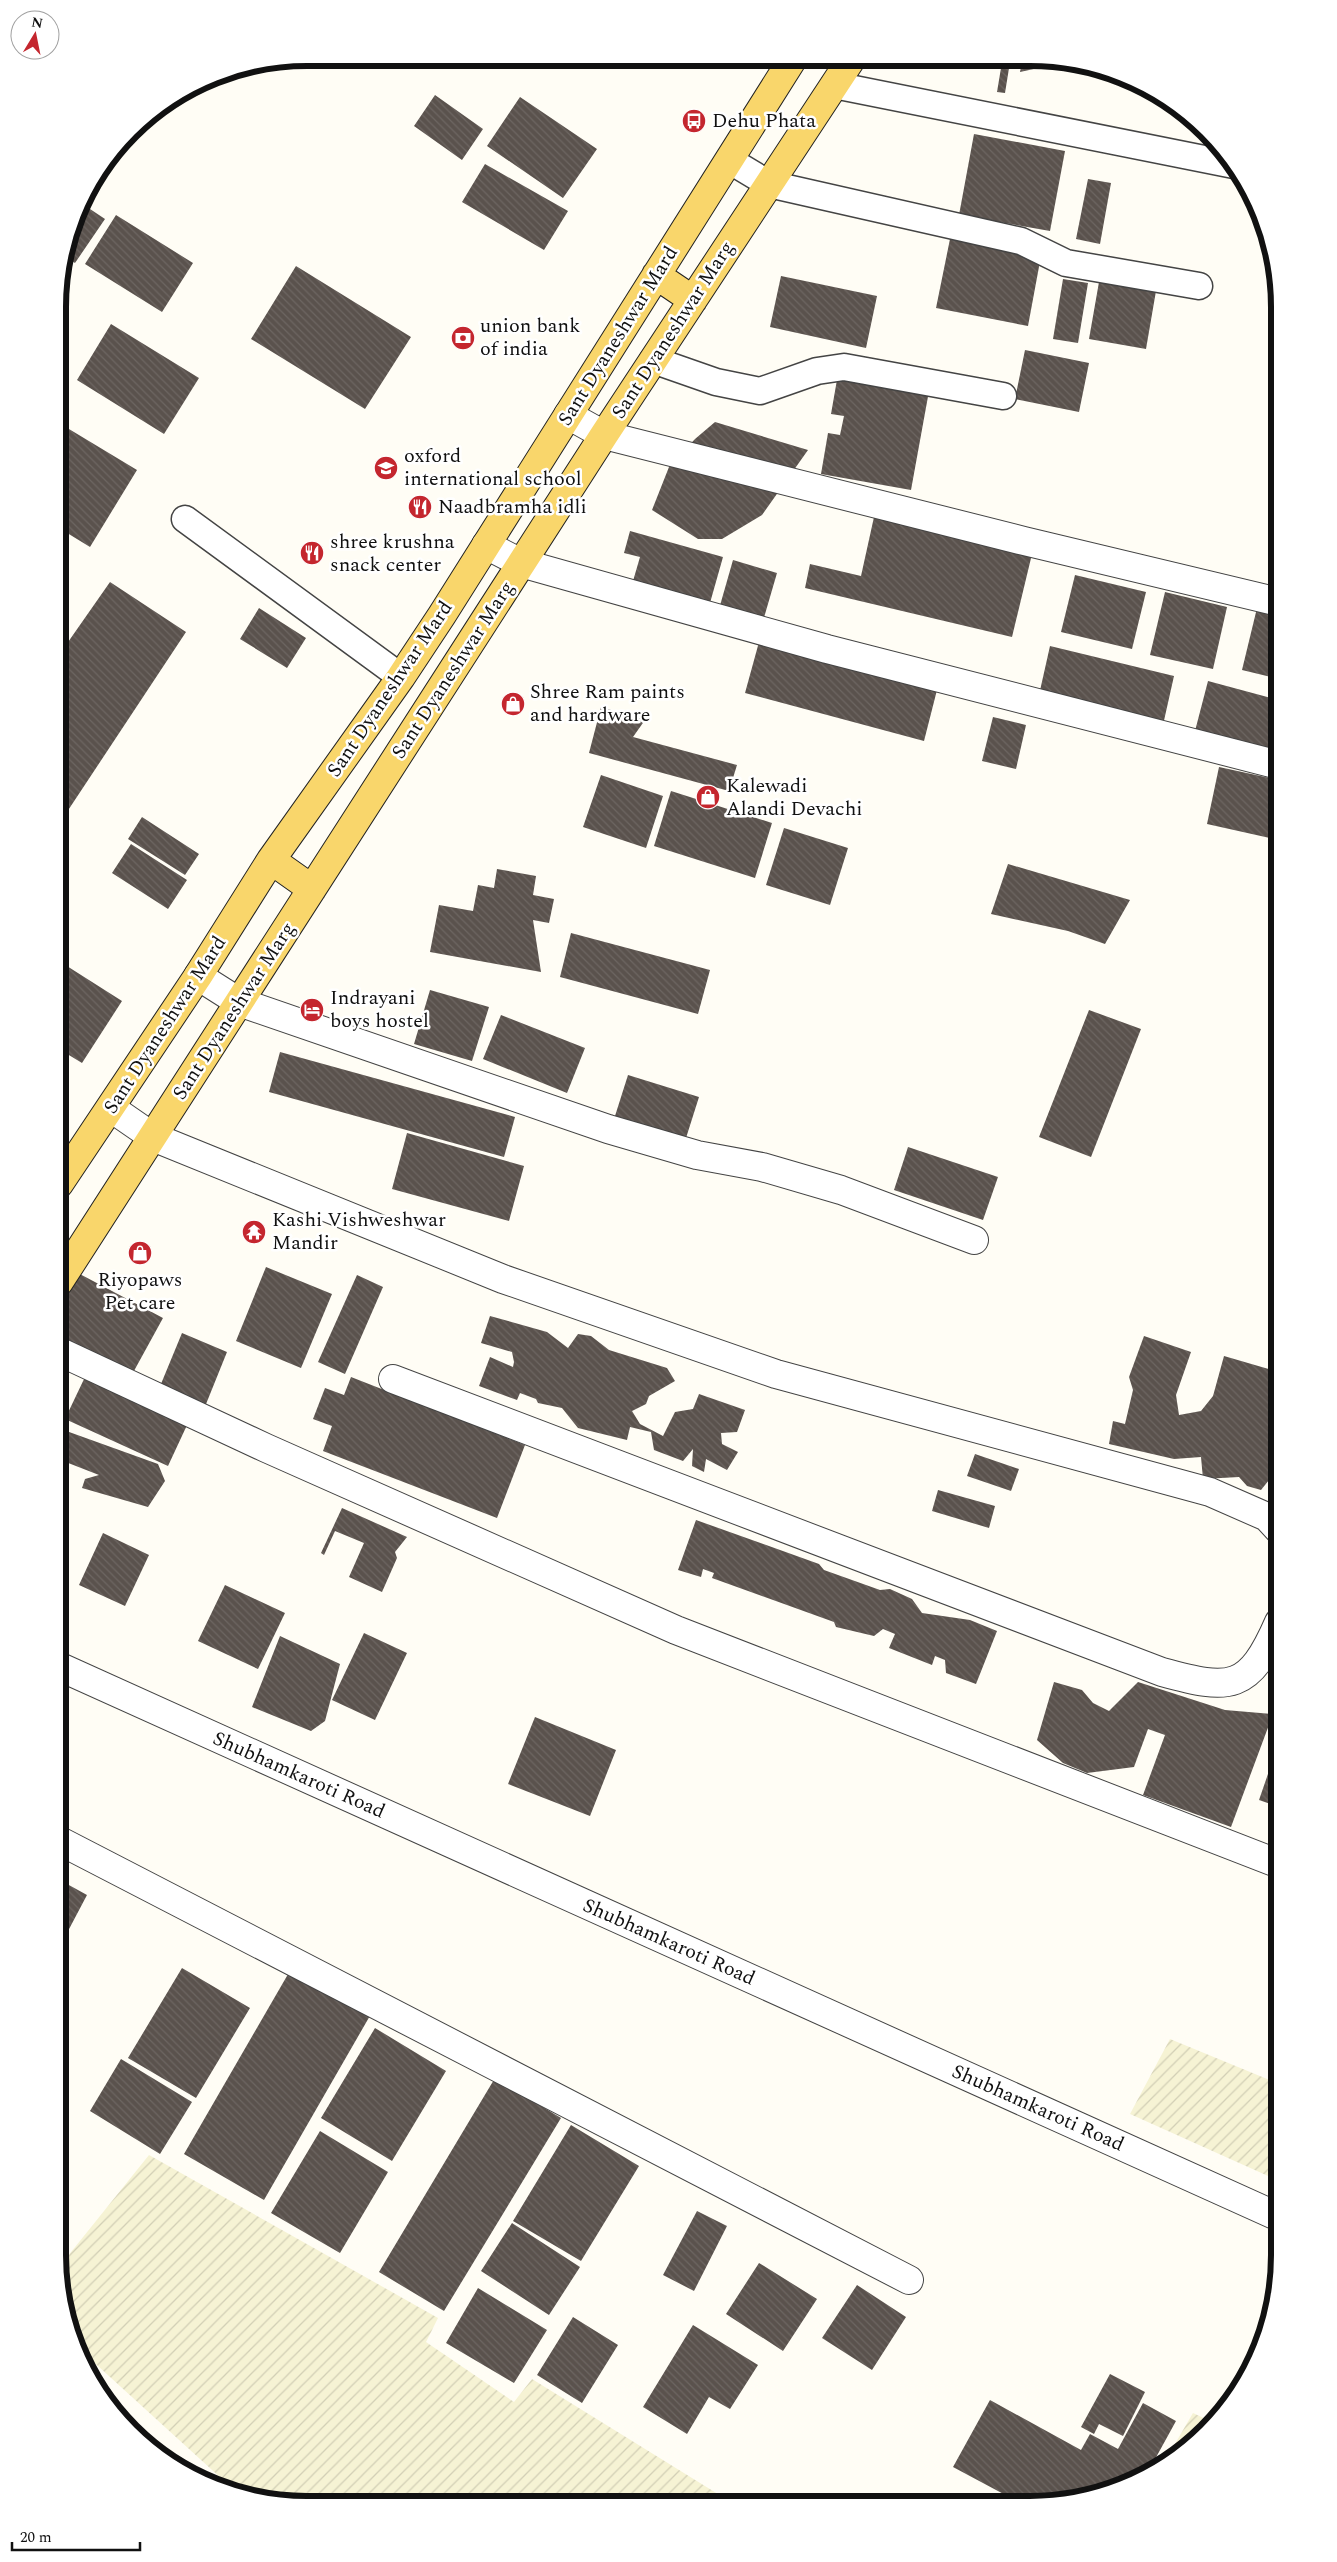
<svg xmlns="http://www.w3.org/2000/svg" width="1337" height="2562" font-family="Spectral,serif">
  <defs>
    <pattern id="farmland-furrows" width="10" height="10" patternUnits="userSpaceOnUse" patternTransform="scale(1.25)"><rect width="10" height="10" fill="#f6f3d4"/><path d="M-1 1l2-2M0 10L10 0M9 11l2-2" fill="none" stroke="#d2cfb5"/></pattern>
    <pattern id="building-back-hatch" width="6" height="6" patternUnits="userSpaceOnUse" patternTransform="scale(1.25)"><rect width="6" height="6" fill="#5a524d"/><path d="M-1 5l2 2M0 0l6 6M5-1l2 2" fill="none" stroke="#6d6662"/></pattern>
  </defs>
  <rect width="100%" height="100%" fill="#fffdf5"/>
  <path fill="url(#farmland-furrows)" d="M1170 2039 1279 2084V2181L1130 2114Z
    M149 2155 438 2318 426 2342 514 2402 532 2379 734 2504 274 2502 234 2490 76 2346 71 2335 59 2267Z
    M1193 2413 1212 2422 1169 2462 1162 2466Z"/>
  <path fill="url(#building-back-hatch)" d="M1002 62H1010L1005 93 997 92Z
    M1022 62H1052V65L1020 72Z
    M435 95 483 129 462 160 414 126Z
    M520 97 597 149 563 198 487 146Z
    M974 134 1065 151 1050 231 959 215Z
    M485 164 568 211 544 250 462 202Z
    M1088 179 1111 183 1100 244 1076 239Z
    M81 203 105 219 75 263 65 257Z
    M116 215 193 263 162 312 85 264Z
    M950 239 1041 256 1028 326 936 308Z
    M296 266 411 337 365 409 251 339Z
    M781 276 877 296 866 348 770 327Z
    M1063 279 1088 283 1078 343 1053 339Z
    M1099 282 1156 291 1146 349 1089 339Z
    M111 324 199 378 164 434 77 380Z
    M1025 350 1089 363 1079 412 1015 399Z
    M838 374 929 391 911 490 821 474 828 433 840 435 844 416 831 414Z
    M715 422 808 450 762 515 722 539H698L652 510 669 467 695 439Z
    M59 423 137 470 90 547 59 528Z
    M874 517 1032 554 1012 637 805 588 810 564 861 576Z
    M630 531 723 557 708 610 633 581 640 557 624 553Z
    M733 560 777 573 763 621 719 609Z
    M1075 575 1146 592 1132 649 1061 632Z
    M110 582 186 632 59 824V655Z
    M1165 592 1227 607 1213 669 1150 655Z
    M259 608 306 638 287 668 240 639Z
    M1257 608 1279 613V679L1242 670Z
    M759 642 937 690 924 741 745 693Z
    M1050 646 1174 676 1163 725 1039 695Z
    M1208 681 1279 700V753L1195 731Z
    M601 707 645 720 633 737 737 765 729 791 589 753Z
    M993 717 1026 725 1016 769 982 761Z
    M1219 767 1279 780V840L1207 824Z
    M601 775 663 796 646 848 583 827Z
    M671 791 772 823 755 878 654 846Z
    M142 817 199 854 185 875 128 839Z
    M784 828 848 848 830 905 766 885Z
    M131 844 187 880 168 909 112 873Z
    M1008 864 1130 900 1105 944 1068 931 991 914Z
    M497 869 536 876 533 895 554 899 549 923 533 920 541 972 430 952 439 905 473 911 478 885 494 888Z
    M571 933 710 970 698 1014 560 977Z
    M59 961 122 1001 82 1063 59 1049Z
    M430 990 489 1007 472 1061 414 1044Z
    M1089 1010 1141 1029 1091 1157 1039 1137Z
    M501 1015 585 1048 567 1093 483 1059Z
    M280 1052 515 1117 504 1157 269 1092Z
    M628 1075 699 1097 686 1138 615 1116Z
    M407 1133 524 1166 509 1221 392 1189Z
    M908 1147 998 1177 983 1220 894 1190Z
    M266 1267 332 1294 301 1368 236 1341Z
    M76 1272 163 1318 129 1380 58 1343 59 1306Z
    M357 1275 383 1287 345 1374 318 1362Z
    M490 1316 547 1332 568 1348 578 1334 591 1336 609 1350 667 1368 675 1381 649 1396 646 1404 632 1411 640 1424 663 1436 675 1412 693 1409 699 1394 745 1410 737 1432 721 1433 722 1444 738 1452 727 1470 706 1459 704 1472 692 1466 693 1449 683 1461 654 1450 651 1432 630 1427 627 1440 578 1428 562 1408 538 1403 536 1399 520 1393 517 1400 479 1386 490 1357 513 1367 514 1362 512 1352 481 1343Z
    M182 1333 227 1352 202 1414 156 1396Z
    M1144 1336 1191 1352 1176 1395 1179 1415 1201 1411 1213 1396 1224 1356 1279 1372V1483L1269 1480 1261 1490 1247 1486 1239 1477 1203 1479 1201 1457 1174 1459 1109 1444 1113 1421 1125 1424 1133 1390 1129 1377Z
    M85 1377 188 1423 168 1466 65 1419Z
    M351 1377 525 1445 497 1518 323 1451 332 1426 313 1419 325 1388 344 1395Z
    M58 1428 158 1464 165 1481 148 1507 82 1488 85 1479 99 1475 58 1459Z
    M975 1454 1019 1469 1011 1491 967 1476Z
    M938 1490 995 1506 989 1528 932 1511Z
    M342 1508 407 1537 395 1552 397 1558 382 1592 349 1577 364 1543 335 1531 324 1555 321 1553Z
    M696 1520 819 1564 824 1570 880 1590 890 1589 912 1599 922 1613 970 1620 997 1631 976 1684 946 1673 945 1660 935 1656 932 1665 889 1648 895 1634 883 1629 874 1636 836 1627 834 1622 712 1578 714 1573 703 1569 701 1577 678 1570Z
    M103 1533 149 1555 125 1606 79 1585Z
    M225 1585 285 1613 258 1669 198 1641Z
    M364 1633 407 1653 375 1720 332 1700Z
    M280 1636 340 1664 325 1721 311 1731 252 1707Z
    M1054 1682 1082 1690 1093 1703 1109 1711 1138 1682 1225 1710 1273 1714 1231 1827 1143 1795 1165 1735 1148 1729 1134 1767 1087 1773 1063 1763 1037 1740Z
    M535 1717 616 1750 590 1816 508 1784Z
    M1279 1742V1807L1259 1800Z
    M58 1879 87 1895 58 1950Z
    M182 1968 250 2008 196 2098 128 2058Z
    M291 1969 371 2014 264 2200 184 2154Z
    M375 2028 446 2071 392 2161 321 2118Z
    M121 2059 192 2102 160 2154 90 2111Z
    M495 2078 561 2118 444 2311 379 2272Z
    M571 2125 639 2166 581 2261 513 2221Z
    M320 2131 388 2172 340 2253 271 2213Z
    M697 2211 727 2226 694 2291 663 2275Z
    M512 2223 580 2267 549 2315 481 2271Z
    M759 2263 817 2299 783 2351 726 2314Z
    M857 2285 906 2317 872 2370 822 2338Z
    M478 2288 547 2330 514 2383 446 2343Z
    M573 2317 618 2345 582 2403 537 2375Z
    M693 2325 758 2365 730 2409 709 2397 687 2434 643 2407Z
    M1110 2374 1145 2392 1123 2436 1099 2424 1094 2434 1081 2427Z
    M990 2400 1081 2450 1090 2434 1118 2449 1143 2403 1176 2421 1148 2472 1110 2491 1022 2504 953 2467Z"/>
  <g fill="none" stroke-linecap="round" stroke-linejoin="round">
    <g stroke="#444" stroke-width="29">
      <path id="service" d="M834 85 1234 165
        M729 160 769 184 1021 241 1066 263 1199 286
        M653 360 716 382 760 391 817 371 844 367 1003 396
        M185 519 401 677"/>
    </g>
    <g stroke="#444" stroke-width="30">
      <path id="minor" d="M568 415 604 435 1024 541 1279 602
        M486 545 521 563 827 649 1279 765
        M198 976 239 1002 608 1129 697 1155 762 1167 841 1190 974 1240
        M111 1108 153 1137 503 1279 776 1374 1210 1492 1267 1517 1279 1530
        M58 1351 266 1448 676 1630 1279 1864
        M393 1379 1162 1672C1231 1691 1249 1691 1279 1622
        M58 1666 1279 2217
        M58 1840 909 2280"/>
    </g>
    <g stroke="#222" stroke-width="30">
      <path id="primary" d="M656 275 693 300
        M271 860 312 889
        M59 1184 198 976 271 860 401 677 442 615 792 60
        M59 1282 604 435 850 61"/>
    </g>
    <use href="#service" stroke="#fff" stroke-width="26"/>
    <use href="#minor" stroke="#fff" stroke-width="28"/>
    <use href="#primary" stroke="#f9d66b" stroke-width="28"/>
  </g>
  <defs>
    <g id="bus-disc" transform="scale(1.25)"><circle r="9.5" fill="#c4262e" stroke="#fff"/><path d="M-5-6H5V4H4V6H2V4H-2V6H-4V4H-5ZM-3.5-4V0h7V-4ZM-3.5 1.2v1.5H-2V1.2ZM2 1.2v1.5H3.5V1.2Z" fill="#fff"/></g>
    <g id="bank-disc" transform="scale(1.25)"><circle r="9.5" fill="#c4262e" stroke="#fff"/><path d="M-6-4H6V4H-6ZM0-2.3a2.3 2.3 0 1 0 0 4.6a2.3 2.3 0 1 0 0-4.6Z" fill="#fff"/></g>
    <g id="school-disc" transform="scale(1.25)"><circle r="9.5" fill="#c4262e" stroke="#fff"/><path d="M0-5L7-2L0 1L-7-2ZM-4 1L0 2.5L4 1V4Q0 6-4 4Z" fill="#fff"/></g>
    <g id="restaurant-disc" transform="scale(1.25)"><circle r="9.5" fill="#c4262e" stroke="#fff"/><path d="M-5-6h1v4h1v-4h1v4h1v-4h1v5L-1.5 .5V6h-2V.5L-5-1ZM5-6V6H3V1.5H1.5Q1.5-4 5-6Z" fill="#fff"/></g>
    <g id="shop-disc" transform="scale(1.25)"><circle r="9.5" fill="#c4262e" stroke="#fff"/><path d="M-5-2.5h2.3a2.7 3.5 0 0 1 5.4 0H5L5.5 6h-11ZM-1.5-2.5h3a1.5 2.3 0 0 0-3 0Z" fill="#fff"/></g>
    <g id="hotel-disc" transform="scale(1.25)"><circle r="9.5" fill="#c4262e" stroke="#fff"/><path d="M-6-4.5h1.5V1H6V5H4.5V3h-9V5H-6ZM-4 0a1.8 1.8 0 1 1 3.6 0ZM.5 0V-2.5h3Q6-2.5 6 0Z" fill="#fff"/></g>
    <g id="temple-disc" transform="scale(1.25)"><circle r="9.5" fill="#c4262e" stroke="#fff"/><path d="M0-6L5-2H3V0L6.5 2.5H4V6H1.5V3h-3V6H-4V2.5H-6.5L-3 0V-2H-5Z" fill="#fff"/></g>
  </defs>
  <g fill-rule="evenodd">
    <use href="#bus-disc" x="694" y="121"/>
    <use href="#bank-disc" x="463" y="338"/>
    <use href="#school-disc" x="386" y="468"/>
    <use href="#restaurant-disc" x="420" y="507"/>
    <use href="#restaurant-disc" x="312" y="553"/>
    <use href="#shop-disc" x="513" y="704"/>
    <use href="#shop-disc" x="708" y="797"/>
    <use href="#hotel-disc" x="312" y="1010"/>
    <use href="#temple-disc" x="254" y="1232"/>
    <use href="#shop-disc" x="140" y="1253"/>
  </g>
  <g text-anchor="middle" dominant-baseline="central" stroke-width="5" stroke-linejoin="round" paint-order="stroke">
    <g font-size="20" fill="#111" stroke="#fff" text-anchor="start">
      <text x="712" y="121">Dehu Phata</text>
      <text x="480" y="326">union bank<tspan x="480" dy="23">of india</tspan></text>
      <text x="404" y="456">oxford<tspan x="404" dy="23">international school</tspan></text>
      <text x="438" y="507">Naadbramha idli</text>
      <text x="330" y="542">shree krushna<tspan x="330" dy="23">snack center</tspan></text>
      <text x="530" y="692">Shree Ram paints<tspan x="530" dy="23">and hardware</tspan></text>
      <text x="726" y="786">Kalewadi<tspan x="726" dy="23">Alandi Devachi</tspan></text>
      <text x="330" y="998">Indrayani<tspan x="330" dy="23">boys hostel</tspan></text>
      <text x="272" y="1220">Kashi Vishweshwar<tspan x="272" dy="23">Mandir</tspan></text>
      <text x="140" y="1280" text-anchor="middle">Riyopaws<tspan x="140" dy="23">Pet care</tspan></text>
    </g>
    <g font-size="20" fill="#111" stroke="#fff">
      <text transform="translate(673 330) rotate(-57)">Sant Dyaneshwar Marg</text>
      <text transform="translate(618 336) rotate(-58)">Sant Dyaneshwar Mard</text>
      <text transform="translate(453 670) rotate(-57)">Sant Dyaneshwar Marg</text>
      <text transform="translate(390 689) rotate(-56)">Sant Dyaneshwar Mard</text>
      <text transform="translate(234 1011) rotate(-57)">Sant Dyaneshwar Marg</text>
      <text transform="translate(165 1025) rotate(-57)">Sant Dyaneshwar Mard</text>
      <text transform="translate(299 1775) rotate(24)">Shubhamkaroti Road</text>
      <text transform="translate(669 1942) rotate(24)">Shubhamkaroti Road</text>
      <text transform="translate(1038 2108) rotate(24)">Shubhamkaroti Road</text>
    </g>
  </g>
  <path d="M0 0H1337V2562H0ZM307 66H1030A241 241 0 0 1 1271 307V2255A241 241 0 0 1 1030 2496H307A241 241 0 0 1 66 2255V307A241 241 0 0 1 307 66Z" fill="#fff" fill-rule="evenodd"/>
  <path fill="none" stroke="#111" stroke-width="6" d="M307 66H1030A241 241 0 0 1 1271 307V2255A241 241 0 0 1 1030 2496H307A241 241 0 0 1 66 2255V307A241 241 0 0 1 307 66Z"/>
  <g transform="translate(35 35) rotate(10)"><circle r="24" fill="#ffffff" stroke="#a0a0a0"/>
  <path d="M0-4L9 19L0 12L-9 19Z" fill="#c4262e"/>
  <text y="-8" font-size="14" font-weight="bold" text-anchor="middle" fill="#111111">N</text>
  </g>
  <path d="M12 2542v8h128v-8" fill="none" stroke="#111111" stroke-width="2.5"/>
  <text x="20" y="2542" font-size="15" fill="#111111" stroke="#ffffff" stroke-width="4" paint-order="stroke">20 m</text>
</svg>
